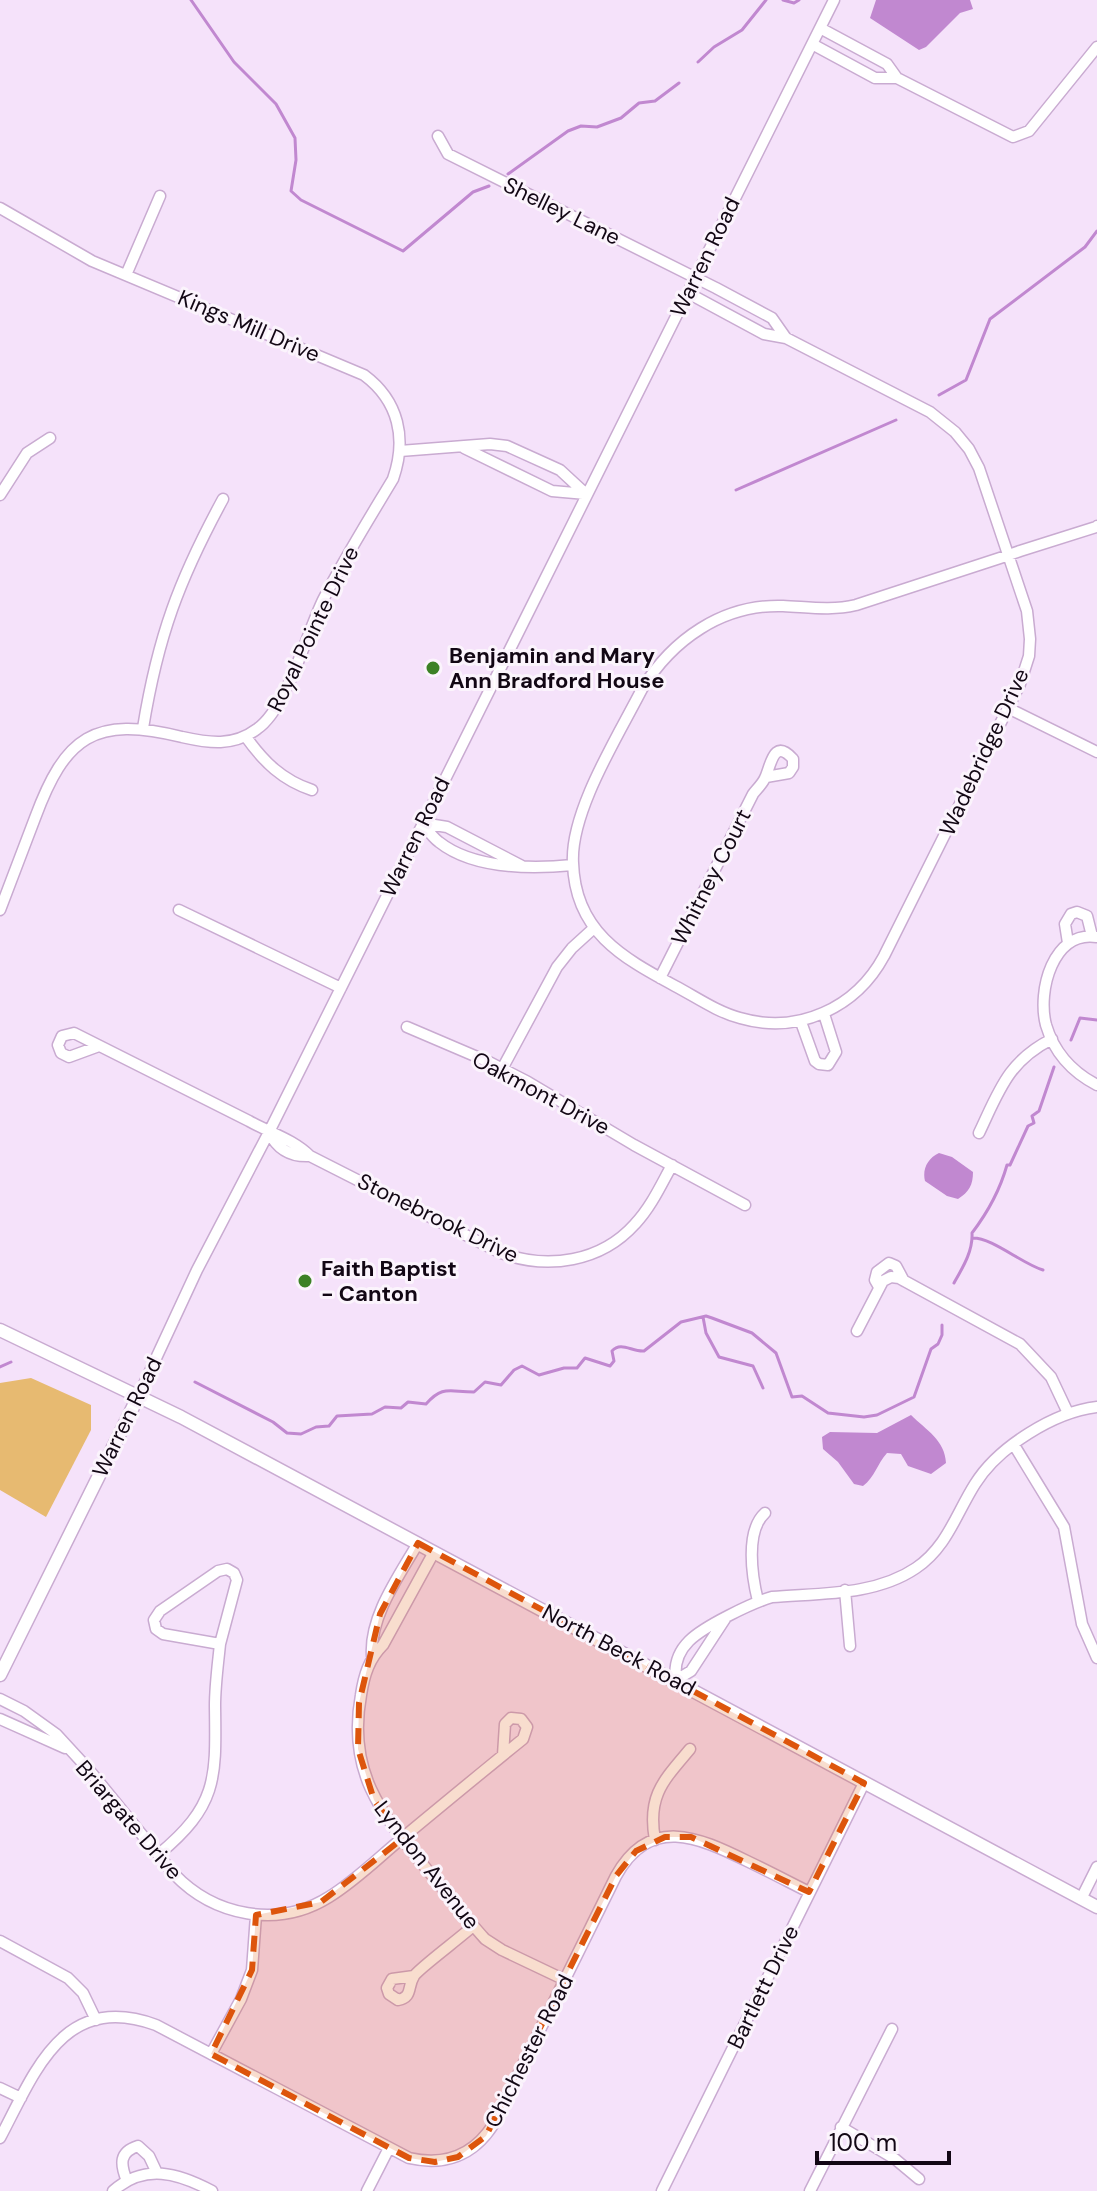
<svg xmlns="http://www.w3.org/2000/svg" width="1097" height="2191" font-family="'DM Sans',sans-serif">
  <rect width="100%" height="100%" fill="#f5e2fa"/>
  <path fill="#e7ba71" d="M31 1378 91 1405V1430L46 1517 0 1490V1383Z"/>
  <path fill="#c188d0" d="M876 0H970L973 9 960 13 926 47 919 50 870 18Z
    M939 1153 952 1157 973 1172C973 1185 969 1192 958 1199L947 1196 925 1181C922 1169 928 1158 939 1153Z
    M911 1415C926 1430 945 1440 946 1463L931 1474 908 1466 901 1454 887 1453C877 1464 875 1477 863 1486L854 1484 838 1462 823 1449 822 1437 830 1432 877 1433Z"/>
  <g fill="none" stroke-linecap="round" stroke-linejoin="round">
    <path stroke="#c188d0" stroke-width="3" d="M191 0 234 62 276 104 295 138 296 160 291 191 301 200 403 251 473 192 489 186
      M783 0 794 3 799 0
      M698 62 714 47 742 30 766 0
      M508 174 568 131 581 126 597 127 621 118 639 103 655 101 679 83
      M939 395 966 380 990 319 1085 247 1097 231
      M736 490 896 420
      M1071 1040 1080 1018 1097 1020
      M972 1238C992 1237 1022 1264 1043 1270
      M954 1283C963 1267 973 1251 972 1233 988 1212 1000 1190 1007 1165H1010L1028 1126 1034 1123 1032 1116 1039 1111 1054 1067
      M703 1317 706 1333 719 1357 753 1366 763 1388
      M0 1367 11 1362
      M195 1382 273 1422 287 1433 301 1434 316 1427 329 1426 337 1416 372 1414 385 1407 401 1408 408 1402 426 1404C443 1385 449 1392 474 1392L485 1382 501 1385 514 1370 522 1366 539 1375 564 1368H577L585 1358 610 1366 614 1361 612 1351C621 1341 632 1352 644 1351L681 1322 706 1316 712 1318 752 1333 776 1353 792 1397 802 1396 828 1413 864 1417 877 1415 914 1397 931 1349 938 1344 942 1335V1325"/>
    <g stroke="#c9abd1" stroke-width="13">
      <path id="minor" d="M820 28 887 64 897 78 1013 137 1029 131 1097 47
        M812 44 875 78H897
        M438 136 448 154 716 288 772 318 786 338
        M0 208 92 261 364 375C399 401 407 439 393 479 369 519 344 559 323 600 306 635 287 708 257 729 233 747 209 743 182 737 94 715 65 737 35 818 23 849 12 879 0 910
        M126 275 160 196
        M688 293 764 334 786 338 930 412 955 432 969 449 979 468 1027 611 1030 639 1029 656 1020 684 884 956C856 1008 798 1035 740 1018 717 1012 696 997 675 986 621 957 575 931 573 863 570 812 618 736 642 689 672 640 722 604 783 606 808 607 831 611 856 605L1000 558 1020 551 1096 527 1097 526
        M464 448 552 491 586 494
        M400 451 490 444 507 446 560 470 586 494
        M0 495 27 453 50 438
        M1008 708 1097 752
        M143 728C158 636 179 580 223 499
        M246 737C264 762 282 780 312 790
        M422 823C427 829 432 837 439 842 473 869 532 869 573 865
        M422 823 447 827 522 866
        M179 910 341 988
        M1097 937C1053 930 1037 991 1046 1025 1054 1052 1072 1072 1097 1085
        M1068 943 1065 924 1071 914 1077 912 1087 916 1092 936
        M660 978 753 794C757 789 763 783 765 778 771 766 773 737 793 759V767L789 773 766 777
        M801 1022 815 1061 819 1064 828 1065 836 1052 824 1014
        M407 1027 489 1062 528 1082 634 1145 745 1205
        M99 1046 69 1057 61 1053 58 1045 62 1036 74 1033 249 1121C270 1133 293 1139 310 1156L501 1253C548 1270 601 1262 635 1224 651 1207 661 1185 672 1165
        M502 1069 557 967 572 948 594 928
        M269 1132C277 1149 291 1157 310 1156
        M979 1133C999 1091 1008 1061 1052 1039
        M879 1287 875 1280 877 1272 889 1263 896 1266 904 1281
        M857 1331 883 1281 891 1277 899 1278 1020 1344 1051 1377 1068 1413
        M138 1397 197 1270 269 1132 834 0
        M1014 1445 1064 1527 1082 1624 1097 1658
        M434 1552 383 1645C369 1659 364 1675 361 1695 347 1771 380 1812 425 1867 445 1891 464 1916 485 1939L502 1950 565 1980
        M227 1569 234 1573 237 1580 220 1644 163 1634 156 1629 154 1620 160 1611 218 1571Z
        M845 1590 850 1646
        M758 1601C752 1577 745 1531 765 1513
        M725 1619 691 1671 676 1680C674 1666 678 1652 689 1641 704 1626 752 1603 772 1597 819 1593 875 1596 916 1568 947 1547 956 1514 975 1484 998 1447 1054 1412 1097 1407
        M372 1656C369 1617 399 1576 418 1543
        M0 1699 24 1711 56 1734 90 1771 174 1874C214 1916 278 1929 329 1897 355 1881 377 1859 400 1840 441 1806 482 1772 523 1739L527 1727 521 1719 511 1718 505 1724 503 1755
        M0 1719 65 1748
        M655 1840C647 1796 663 1781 690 1749
        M159 1854C218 1805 216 1778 215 1706 215 1685 218 1664 220 1644
        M1081 1899 1097 1867
        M0 1941 68 1978 83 1993 96 2020
        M414 1976 392 1979 387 1988 389 1994 398 2000C413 1997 407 1987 414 1976 418 1969 464 1935 473 1926
        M211 2054 241 1999 252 1970 256 1915
        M0 2088 21 2098
        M841 2127 895 2159 919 2179
        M0 2138C35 2072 63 1991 156 2025L409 2158C444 2166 473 2156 493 2125L616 1876C650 1815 698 1837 747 1861 768 1871 789 1882 809 1892
        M127 2181C120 2164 119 2152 138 2146L149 2156 157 2173
        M113 2191C145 2163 178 2173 212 2191
        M367 2191 389 2148
        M662 2191 864 1783
        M810 2191 892 2029"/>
    </g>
    <g stroke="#c9abd1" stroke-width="15">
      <path id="major" d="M0 1330 181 1417 1097 1907
        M0 1675 138 1397"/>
    </g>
    <use href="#minor" stroke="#fff" stroke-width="10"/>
    <use href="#major" stroke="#fff" stroke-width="12"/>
  </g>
  <path fill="#dd550c" fill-opacity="0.2" stroke="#dd550c" stroke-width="6" stroke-dasharray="16 10" stroke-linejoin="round" d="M418 1543 864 1783 809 1892 691 1837H665L636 1851 616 1876 486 2136 458 2157 435 2162 409 2158 211 2054 252 1970 256 1915 321 1902 402 1839 374 1800 358 1749 359 1703 380 1614Z"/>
  <g fill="#3c8125" stroke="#fbf4fc" stroke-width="3">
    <circle cx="433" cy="668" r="8"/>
    <circle cx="305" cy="1281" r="8"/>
  </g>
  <g text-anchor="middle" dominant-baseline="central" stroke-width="6" stroke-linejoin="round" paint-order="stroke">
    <g font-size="22" fill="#120714" stroke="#fbf4fc">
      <text transform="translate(562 211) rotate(26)">Shelley Lane</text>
      <text transform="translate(705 257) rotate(-64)">Warren Road</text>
      <text transform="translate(249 326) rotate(23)">Kings Mill Drive</text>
      <text transform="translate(313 629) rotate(-64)">Royal Pointe Drive</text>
      <text transform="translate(984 752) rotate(-65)">Wadebridge Drive</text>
      <text transform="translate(415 837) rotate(-64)">Warren Road</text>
      <text transform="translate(711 877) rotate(-63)">Whitney Court</text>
      <text transform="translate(541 1093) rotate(28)">Oakmont Drive</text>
      <text transform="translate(438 1218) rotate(26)">Stonebrook Drive</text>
      <text transform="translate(127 1417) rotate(-64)">Warren Road</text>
      <text transform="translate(619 1650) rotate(28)">North Beck Road</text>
      <text transform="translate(129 1820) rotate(49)">Briargate Drive</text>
      <text transform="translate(427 1865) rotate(52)">Lyndon Avenue</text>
      <text transform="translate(763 1987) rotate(-64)">Bartlett Drive</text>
      <text transform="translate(529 2051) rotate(-63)">Chichester Road</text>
    </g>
    <g font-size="22" font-weight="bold" fill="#120714" stroke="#fbf4fc" text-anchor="start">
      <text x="449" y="655">Benjamin and Mary<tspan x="449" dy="25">Ann Bradford House</tspan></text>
      <text x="321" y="1268">Faith Baptist<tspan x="321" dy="25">- Canton</tspan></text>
    </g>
  </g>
  <path d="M817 2151v12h132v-12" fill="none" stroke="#120714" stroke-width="4"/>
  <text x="829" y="2151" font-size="24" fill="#120714" stroke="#fbf4fc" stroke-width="6" paint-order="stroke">100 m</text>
</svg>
